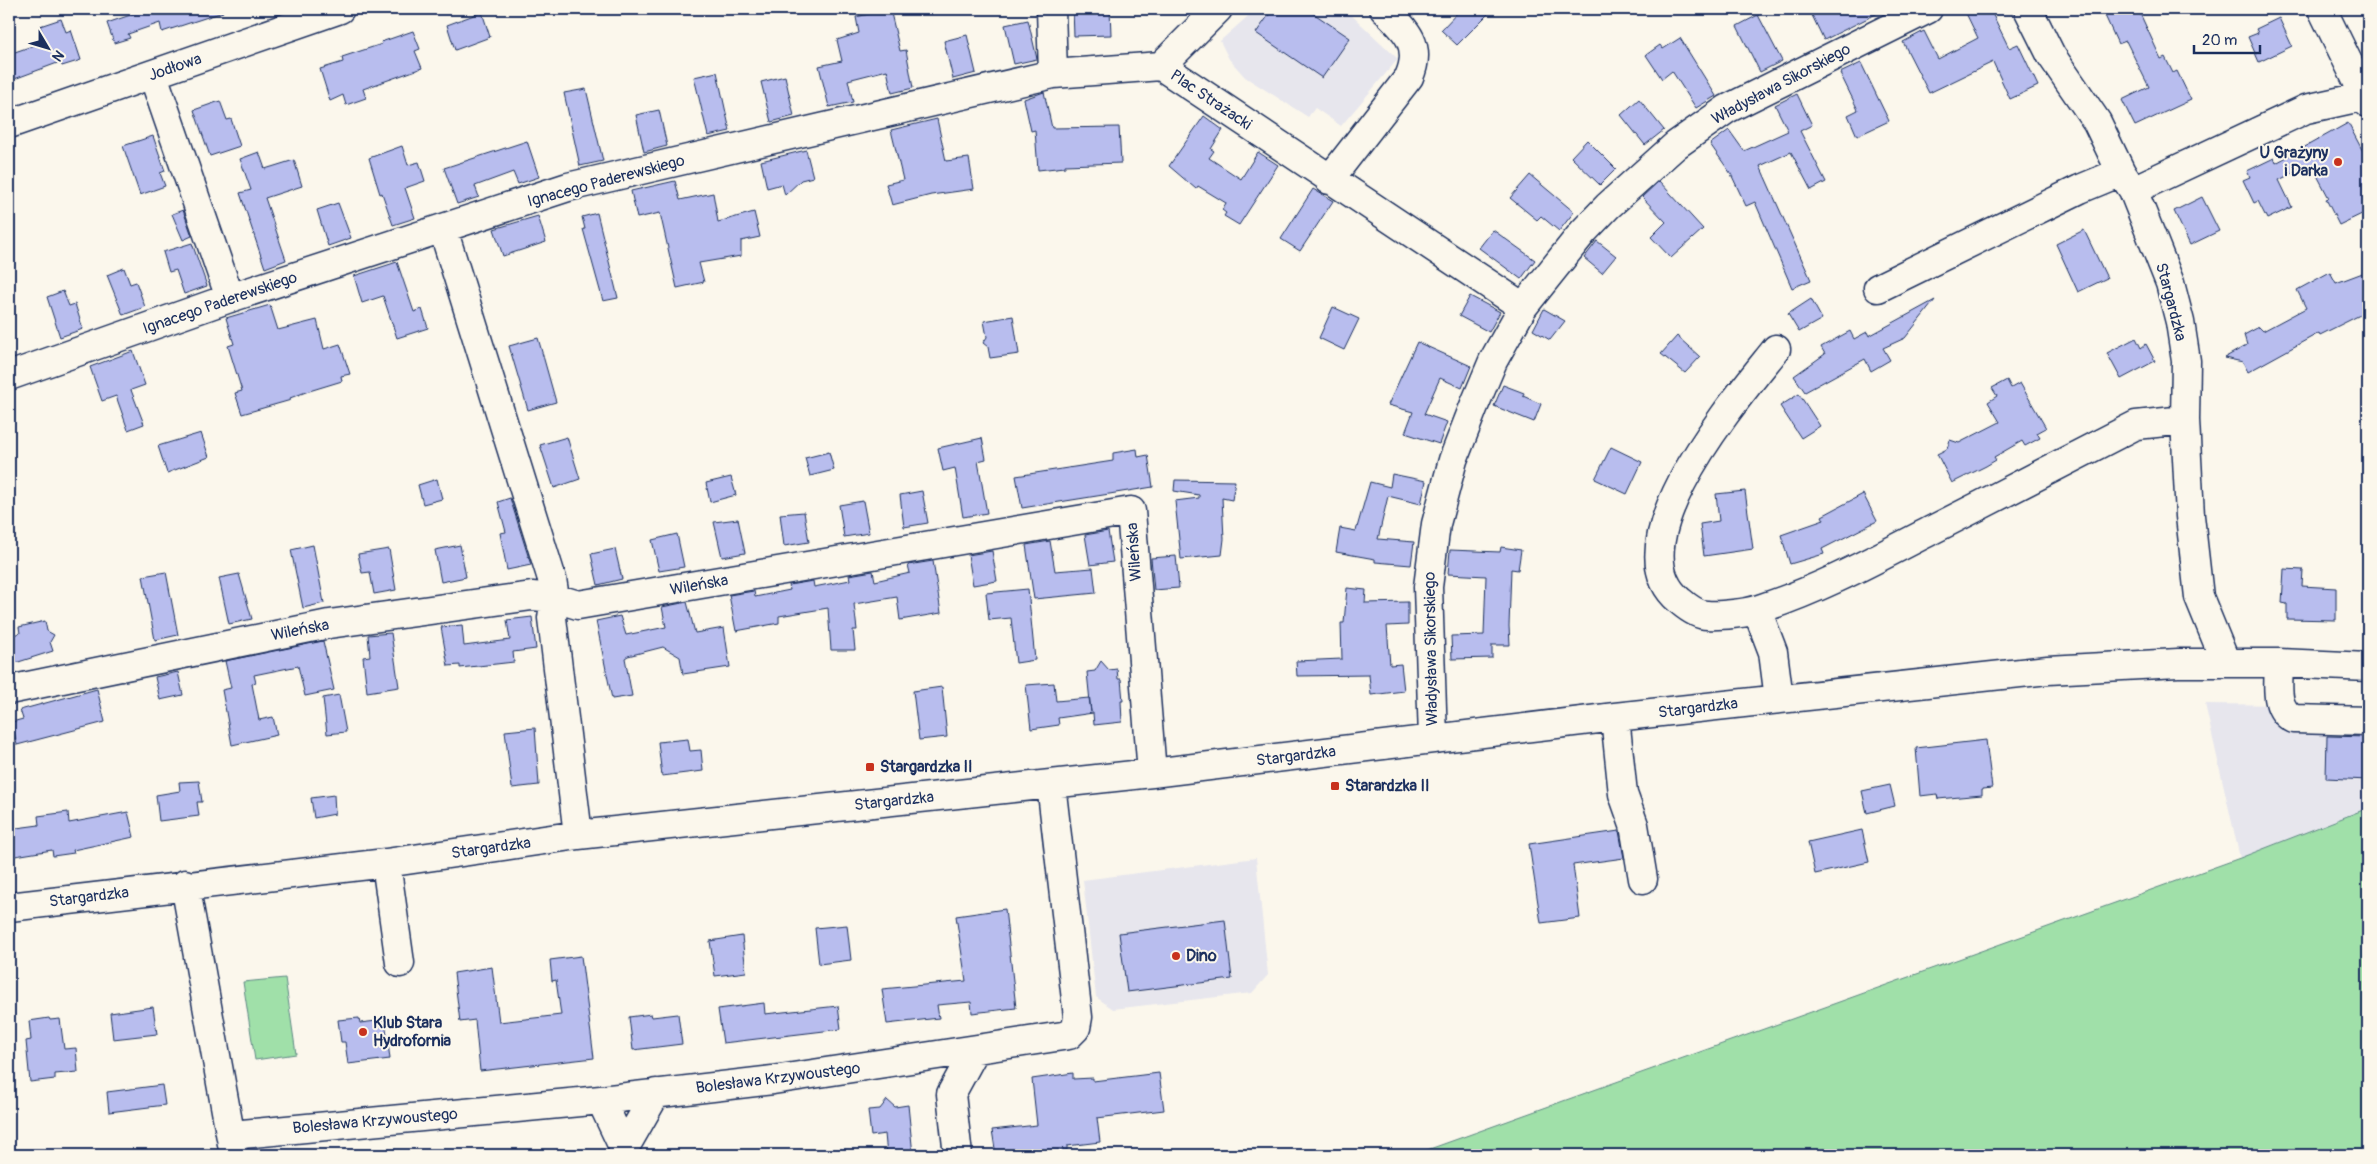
<svg xmlns="http://www.w3.org/2000/svg" width="2377" height="1164" font-family="Pangolin,sans-serif">
  <rect width="100%" height="100%" fill="#fbf7ec"/>
  <filter id="ink" filterUnits="userSpaceOnUse"><feTurbulence type="fractalNoise" baseFrequency=".02" numOctaves="2"/><feDisplacementMap in="SourceGraphic" scale="10" xChannelSelector="R" yChannelSelector="G"/><feConvolveMatrix kernelMatrix="1 2 1 2 8 2 1 2 1" color-interpolation-filters="sRGB"/></filter>
  <g filter="url(#ink)">
    <path fill="#e7e6ed" d="M1256 9H1345L1398 59 1341 126 1315 108 1308 117 1245 77 1229 59 1220 41Z
      M2205 704 2368 706V808L2240 858Z
      M1256 858 1268 975 1252 993 1113 1009 1096 997 1083 880Z"/>
    <path fill="#a0e0a9" stroke="#5e8884" d="M2368 808V1155H1413L2240 858Z
      M285 978 296 1054 255 1060 243 982Z"/>
    <path fill="#b8bdee" stroke="#1b2f5e" d="M148 9H222L223 12 162 32 160 23 128 34 130 38 114 43 107 23Z
      M890 9 900 51 906 50 913 88 892 93 887 70 848 80 853 102 829 107 819 66 842 61 837 40 859 33 856 17Z
      M1073 9H1110L1111 35 1074 36Z
      M1273 9H1307L1350 38 1322 78 1256 33Z
      M1461 9H1493L1457 45 1441 30Z
      M1809 9H1886L1824 40Z
      M1964 9H1990L2009 48 2018 44 2038 86 2010 99 1993 62 1929 93 1903 42 1924 31 1938 59 1978 38Z
      M2102 9H2138L2161 59 2165 57 2173 73 2177 71 2191 100 2135 126 2122 100 2149 87 2126 41 2118 44Z
      M482 12 490 37 455 50 447 25Z
      M1758 15 1782 61 1760 72 1737 26Z
      M2279 18 2292 46 2259 62 2248 37 2258 33 2256 29Z
      M61 19 66 32 71 30 81 60 62 66 60 62 9 81V54L44 42 45 39 40 26Z
      M1028 20 1037 59 1014 64 1005 25Z
      M413 31 420 49 415 51 422 68 363 89 366 98 346 105 343 95 330 101 320 69 343 62 342 57 382 44 381 42Z
      M967 35 976 73 953 79 944 41Z
      M1680 38 1716 96 1696 108 1672 71 1662 79 1646 55 1660 45 1663 49Z
      M1861 63 1889 121 1857 136 1848 115 1858 110 1840 73Z
      M717 72 730 131 708 136 694 77Z
      M785 76 794 116 771 122 761 82Z
      M586 89 603 161 580 166 564 93Z
      M1044 92 1052 128 1119 127 1121 163 1065 165V167L1038 170 1035 130 1031 131 1024 99Z
      M1797 94 1812 125 1800 131 1826 182 1811 190 1791 152 1760 166 1811 280 1792 288 1755 202 1746 206 1731 174 1710 144 1729 130 1744 151 1788 131 1775 105Z
      M1639 99 1664 130 1645 145 1621 115Z
      M220 101 227 120 231 119 240 146 210 156 194 110Z
      M659 110 667 146 644 152 636 115Z
      M1204 116 1223 130 1211 149 1214 151 1209 158 1241 179 1258 152 1278 165 1239 225 1224 216 1226 213 1222 210 1226 203 1198 186 1196 189 1169 166Z
      M937 119 946 161 969 158 974 189 931 195 892 205 886 184 903 180 891 130Z
      M2348 123 2368 161V211L2339 225 2326 199 2329 198 2311 164 2279 180 2292 207 2267 219 2258 201 2254 203 2243 180 2250 177 2247 171 2274 158 2276 163Z
      M153 136 165 171 160 173 165 186 140 195 123 146Z
      M1587 140 1616 169 1600 185 1571 157Z
      M527 141 539 177 518 184 513 172 475 186 479 197 457 204 444 168Z
      M402 146 408 165 419 162 425 181 405 188 415 218 393 225 382 193 380 194 369 158Z
      M806 150 813 177 801 180 785 195 782 184 767 188 761 161Z
      M259 152 265 169 294 160 302 186 265 198 286 260 265 268 240 193 251 190 240 159Z
      M1530 175 1574 212 1559 231 1541 216 1537 220 1510 198Z
      M675 181 680 200 713 193 718 222 754 212 760 237 741 241V256L699 263 704 282 677 288 660 213 637 218 631 191Z
      M1659 181 1703 229 1671 258 1651 237 1666 222 1642 197Z
      M1313 189 1333 201 1300 251 1281 239Z
      M2202 197 2219 231 2190 245 2174 211Z
      M338 203 351 238 328 246 317 210Z
      M183 210 192 236 183 240 172 214Z
      M597 213 618 298 603 301 583 229H585L582 217Z
      M538 216 546 242 503 256 494 229Z
      M1493 230 1535 260 1521 279 1479 248Z
      M2084 230 2107 278 2078 292 2056 244Z
      M1597 241 1616 256 1602 273 1584 258Z
      M192 243 207 286 184 294 176 270 169 272 163 252Z
      M397 262 414 312 422 309 428 328 397 338 383 296 362 303 354 276Z
      M124 268 130 284 136 282 145 307 123 315 107 275Z
      M2368 271V311L2320 335 2319 333 2248 372 2243 362 2224 358 2247 345 2244 335 2259 327 2263 331 2306 308 2297 290 2330 272 2336 283Z
      M63 291 69 306 75 304 83 329 60 337 47 297Z
      M1470 296 1500 312 1489 332 1459 316Z
      M1811 299 1822 319 1799 332 1788 314Z
      M1935 300 1905 338 1883 348 1890 360 1871 371 1865 359 1805 392 1794 376 1825 354 1821 347 1850 331 1854 339 1867 332 1869 336Z
      M270 305 278 330 317 320 324 349 340 344 350 374 341 376 342 381 306 392 290 398 291 400 242 414 235 393 242 391 228 346 234 344 226 318Z
      M1333 307 1359 319 1344 350 1319 338Z
      M1544 309 1565 321 1550 340 1533 330Z
      M1013 316 1019 354 990 358 988 347 983 343 987 337 984 321Z
      M1677 336 1700 357 1685 373 1661 354Z
      M538 338 556 402 528 410 509 346Z
      M2136 338 2141 348 2146 344 2155 361 2121 379 2107 353Z
      M1417 342 1471 366 1462 388 1440 378 1424 414 1447 422 1439 444 1405 433 1413 412 1388 405Z
      M133 351 145 385 131 390 144 424 128 430 116 396 102 401 90 367Z
      M2007 380 2011 388 2020 383 2046 428 2037 433 2040 438 2025 446 2022 441 1994 457 1996 460 1986 466 1952 483 1937 454 1947 449 1950 440 1959 443 2000 422 1988 402 1997 396 1992 388Z
      M1503 385 1524 393 1523 396 1541 404 1534 422 1494 406Z
      M1799 394 1820 426 1801 438 1780 406Z
      M201 433 209 457 167 473 158 446Z
      M567 437 580 479 554 488 540 445Z
      M982 438 986 459 978 461 987 513 963 517 955 468 943 471 938 448Z
      M1611 447 1642 462 1627 494 1595 479Z
      M1137 449 1138 457 1148 455 1153 487 1022 508 1016 476 1113 461V453Z
      M829 452 834 470 810 476 805 458Z
      M1392 474 1426 481 1421 504 1388 496 1378 539 1414 542 1411 565 1375 562V559L1336 552 1340 528 1356 531 1370 482 1390 487Z
      M731 477 736 495 710 502 706 483Z
      M437 479 442 499 423 504 418 485Z
      M1175 480 1235 481 1232 500 1222 498 1224 539 1222 555 1181 559 1175 501 1199 498V495L1174 491Z
      M922 491 928 523 904 527 900 495Z
      M1745 491 1753 549 1704 556 1700 524 1719 521 1716 494Z
      M1863 494 1877 521 1822 549 1824 554 1790 564 1781 535 1824 520 1822 516Z
      M510 498 531 565 507 570 500 533 506 532 498 502Z
      M863 501 869 533 844 537 839 505Z
      M804 512 809 542 784 546 780 514Z
      M738 519 745 553 722 557 714 522Z
      M1108 531 1113 562 1090 565 1085 535Z
      M677 534 684 567 659 571 652 540Z
      M1050 541 1055 571 1093 568 1096 593 1034 599 1026 545Z
      M313 545 324 603 303 608 291 550Z
      M460 545 466 577 441 582 435 550Z
      M1501 547 1521 550 1518 570 1511 569 1509 626 1510 645H1492V658L1452 659 1451 636 1484 635 1486 576 1448 574 1450 550 1500 552Z
      M389 549 396 590 374 594 370 572 362 573 358 554Z
      M615 549 622 579 598 585 591 554Z
      M992 551 997 581 973 585 968 555Z
      M1176 556 1179 588 1154 590 1151 558Z
      M933 561 941 613 900 620 897 597 854 604 857 630H853L855 650H831L828 608 779 616V623L736 631 729 595 754 591 755 597 790 590 789 585 813 581 814 587 850 580 849 575 873 571 875 581 910 573 908 565Z
      M2284 569 2303 570 2302 586 2336 588V620L2287 619V604L2282 603Z
      M166 572 178 635 155 640 143 576Z
      M239 574 252 619 229 624 219 578Z
      M1347 588 1366 590 1365 603 1408 602V625L1387 626 1390 665 1401 664 1404 691 1371 695 1369 675 1297 676 1296 661 1342 659 1341 623H1344Z
      M1028 589 1035 660 1016 663 1011 618 989 620 986 593Z
      M687 602 695 633 724 628 730 667 683 674 680 657 663 647 628 656 625 658 632 696 612 699 596 621 620 616 626 635 666 627 662 607Z
      M532 617 536 649 513 652 514 662 460 668V665L448 666 441 627 462 625 464 646 510 640 507 620Z
      M45 621 47 631 54 635 50 642 53 651 9 665V636L20 633 19 627Z
      M391 633 399 687 367 692 363 657 370 656 368 635Z
      M323 641 334 690 305 696 298 666 254 675 256 683 252 684 259 720 273 717 277 735 232 745 222 690 231 688 225 661Z
      M1101 661 1109 670 1117 669 1118 679H1121L1123 701H1121L1122 722 1094 725 1093 713 1058 718 1059 725 1031 729 1026 685 1054 683 1056 701 1089 698 1091 712 1087 672 1095 671Z
      M178 672 183 695 160 700 155 677Z
      M942 687 947 737 919 740 913 691Z
      M97 689 105 722 17 745 12 722 23 719 20 710Z
      M339 695 346 732 327 734 323 698Z
      M535 728 539 785 512 788 505 731Z
      M2327 736 2368 737V780L2326 778Z
      M688 739 690 751 701 750 703 771 662 776 658 742Z
      M1986 740 1992 788 1982 789V795L1938 799 1937 794 1920 796 1916 748Z
      M199 781 202 802H197L199 816 159 821 156 795 180 791 179 782Z
      M1890 785 1895 806 1867 813 1862 791Z
      M334 795 335 814 314 818 311 798Z
      M68 812 69 823 128 812 134 837 73 850 74 853 53 856 52 850 9 857V829L39 825 38 816Z
      M1862 830 1869 862 1815 874 1808 842Z
      M1619 831 1624 858 1573 865 1580 918 1541 923 1529 844Z
      M1005 909 1016 1008 972 1013 971 1002 937 1005 939 1018 887 1024 882 989 966 981 956 916Z
      M1225 920 1232 979 1127 992 1119 933Z
      M847 925 851 960 819 964 815 928Z
      M742 936 746 972 715 976 710 941Z
      M581 956 594 1058 480 1071 475 1020 460 1022 454 973 492 967 499 1022 561 1015 556 980 552 981 550 960Z
      M764 1003 765 1014 838 1006 841 1029 723 1043 718 1009Z
      M153 1007 157 1034 113 1039 110 1013Z
      M651 1014 652 1017 678 1014 682 1044 633 1050 629 1017Z
      M49 1018 50 1020 60 1019 64 1049 76 1048 78 1072 55 1074V1079L30 1082 26 1041 31 1040 29 1021Z
      M359 1018 360 1023 385 1020 390 1059 348 1064 345 1042H341L338 1020Z
      M1073 1073V1079L1093 1078V1081L1159 1073 1164 1110 1097 1118 1100 1142 1067 1146V1150L1017 1155H996L992 1130 1037 1125 1032 1079Z
      M162 1085 165 1105 109 1112 107 1092Z
      M887 1100 895 1107 908 1105 913 1155H887L885 1134 871 1136 868 1110 880 1109Z"/>
    <g fill="none" stroke-linecap="round" stroke-linejoin="round">
      <g stroke="#1b2f5e" stroke-width="31">
        <path id="minor" d="M1051 9 1053 74
          M2028 9 2051 55 2097 122 2121 172
          M2322 9 2368 103
          M1161 66 1523 307
          M1161 66 1218 9
          M153 75 230 298
          M9 124 340 9
          M1329 180 1409 77C1423 45 1406 30 1384 9
          M2133 190 2306 109 2365 96
          M443 229 552 579 555 598 552 618 578 835
          M1776 349C1739 396 1610 544 1680 601 1687 607 1698 615 1707 615 1720 616 1748 613 1759 609 1819 590 1874 560 1930 531 1999 496 2068 460 2136 425L2185 420 2186 361 2180 322 2170 283 2133 190 2121 172 2080 189 1878 288
          M9 376 230 298 568 187 1053 74 1161 66
          M2185 420 2190 516 2199 597 2226 663
          M1757 610 1773 652 1779 699
          M2279 663C2279 683 2273 709 2294 719L2368 721
          M9 690 329 624 532 596 555 598 578 605 1131 511 1152 773
          M1615 717 1623 794 1634 825 1643 879
          M1433 739 1428 587 1436 524 1453 460 1474 406 1493 361 1523 307 1583 232 1608 206 1676 145 1727 109 1928 9
          M386 863 400 963
          M185 884 234 1155
          M9 907 386 863 578 835 1152 773 1615 717 2048 670 2178 663H2279L2368 667
          M601 1100 624 1149
          M232 1135 601 1100 773 1080 1069 1035 1076 1028 1078 1017 1051 784
          M624 1155V1149L656 1093
          M958 1155 951 1094 975 1050"/>
      </g>
      <use href="#minor" stroke="#fbf7ec" stroke-width="28"/>
    </g>
  </g>
  <g fill="#c8321e" stroke="#fbf7ec" stroke-width="2">
    <circle cx="2338" cy="162" r="5"/>
    <rect x="865" y="762" width="10" height="10" rx="2.5"/>
    <rect x="1330" y="781" width="10" height="10" rx="2.5"/>
    <circle cx="1176" cy="956" r="5"/>
    <circle cx="363" cy="1032" r="5"/>
  </g>
  <g text-anchor="middle" dominant-baseline="central" stroke-width="4" stroke-linejoin="round" paint-order="stroke">
    <g font-size="16" fill="#1b2f5e" stroke="#fbf7ec">
      <text transform="translate(175 67) rotate(-19)">Jodłowa</text>
      <text transform="translate(1781 84) rotate(-28)">Władysława Sikorskiego</text>
      <text transform="translate(1211 100) rotate(34)">Plac Strażacki</text>
      <text transform="translate(606 181) rotate(-15)">Ignacego Paderewskiego</text>
      <text transform="translate(2171 302) rotate(75)">Stargardzka</text>
      <text transform="translate(220 303) rotate(-19)">Ignacego Paderewskiego</text>
      <text transform="translate(1134 552) rotate(-94)">Wileńska</text>
      <text transform="translate(699 585) rotate(-10)">Wileńska</text>
      <text transform="translate(300 630) rotate(-11)">Wileńska</text>
      <text transform="translate(1431 649) rotate(-91)">Władysława Sikorskiego</text>
      <text transform="translate(1698 708) rotate(-7)">Stargardzka</text>
      <text transform="translate(1296 756) rotate(-7)">Stargardzka</text>
      <text transform="translate(894 801) rotate(-6)">Stargardzka</text>
      <text transform="translate(491 848) rotate(-8)">Stargardzka</text>
      <text transform="translate(89 897) rotate(-7)">Stargardzka</text>
      <text transform="translate(778 1078) rotate(-7)">Bolesława Krzywoustego</text>
      <text transform="translate(375 1121) rotate(-5)">Bolesława Krzywoustego</text>
    </g>
    <g font-size="16" font-weight="bold" fill="#1b2f5e" stroke="#fbf7ec" text-anchor="start">
      <text x="2328" y="153" text-anchor="end">U Grażyny<tspan x="2328" dy="18">i Darka</tspan></text>
      <text x="880" y="767">Stargardzka II</text>
      <text x="1345" y="786">Starardzka II</text>
      <text x="1186" y="956">Dino</text>
      <text x="373" y="1023">Klub Stara<tspan x="373" dy="18">Hydrofornia</tspan></text>
    </g>
  </g>
  <rect width="2377" height="1164" fill="none" stroke="#fbf7ec" stroke-width="30"/>
  <rect x="15" y="15" width="2347" height="1134" fill="none" stroke="#1b2f5e" stroke-width="2" filter="url(#ink)"/>
  <g transform="translate(48 48) rotate(128)" stroke="#fbf7ec" stroke-width="4" paint-order="stroke">
  <path d="M0-4L9 19L0 12L-9 19Z" fill="#1b2f5e"/>
  <text y="-8" font-size="14" font-weight="bold" text-anchor="middle" fill="#1b2f5e">N</text>
  </g>
  <path d="M2194 45v8h66v-8" fill="none" stroke="#1b2f5e" stroke-width="2.5"/>
  <text x="2202" y="45" font-size="15" fill="#1b2f5e" stroke="#fbf7ec" stroke-width="4" paint-order="stroke">20 m</text>
</svg>
